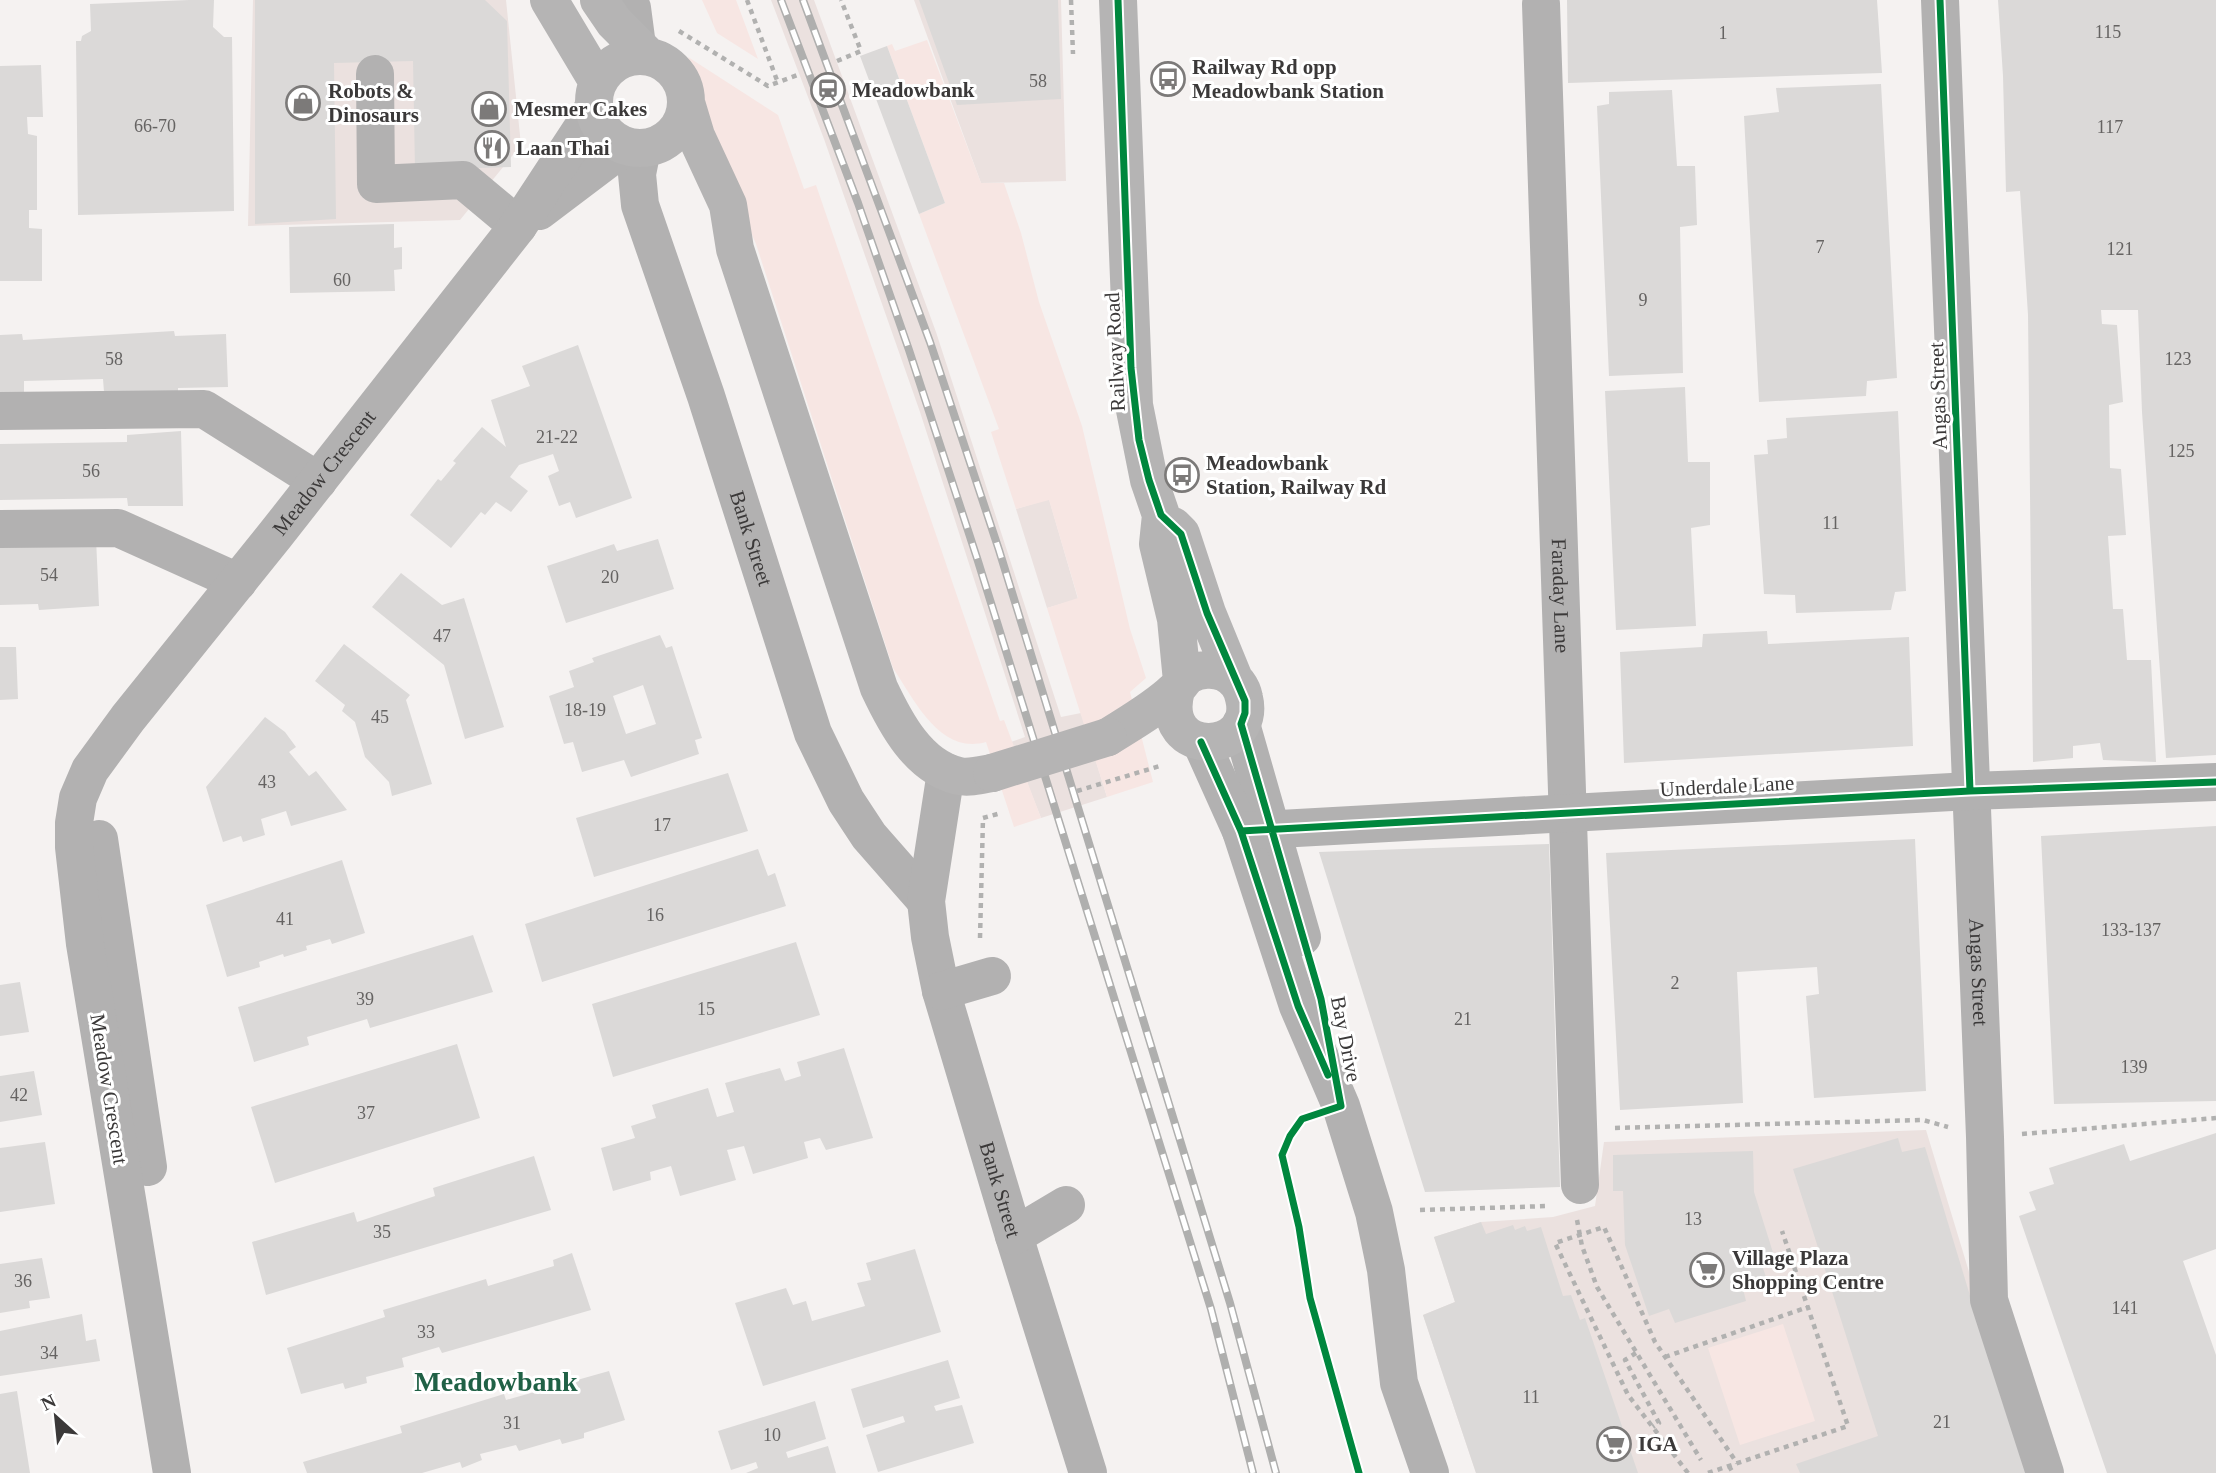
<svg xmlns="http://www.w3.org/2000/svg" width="2216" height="1473" font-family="'Times New Roman',serif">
  <rect width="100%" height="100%" fill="#f5f2f1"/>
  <path fill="#ebe1df" d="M253 0H506L521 145 460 220 248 226Z
    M771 0H814L936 332 1061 717 1081 713 1107 797 1041 818 1011 742 1025 737 920 412 824 139Z
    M914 0H1061L1066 181 981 183Z
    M1049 499 1078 599 1047 608 1016 509Z
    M1926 1130 2030 1473H1476L1423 1315 1455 1302 1434 1237 1481 1222 1553 1217 1595 1206 1604 1142Z"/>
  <path fill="#f7e6e3" d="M702 0H736L758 59 717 33Z
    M927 40 981 183H1004L1021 233 1039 302 1082 426 1130 629 1146 678 1130 692 1153 782 1107 797 1047 608 1078 598 1049 500 1016 509 991 432 999 429 919 214 945 203 887 46 892 44 895 51Z
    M688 57 778 115 804 189 816 185 1000 721 1004 720 1041 818 1014 827 986 742C940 755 915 701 893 668L756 244C729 183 707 121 688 57Z
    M1783 1324 1815 1421 1740 1445 1708 1348Z"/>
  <path fill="#dbd9d8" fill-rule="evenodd" d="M189 0H214L213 27 224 37H232L234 211 78 215 76 41H81L82 36 91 31 90 4Z
    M255 0H485L507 21 511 167 415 170 413 61 334 63 336 219 255 224Z
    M919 0H1058L1061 99 957 105Z
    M1567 0H1877L1882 73 1568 83Z
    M1998 0H2216V755L2166 758 2142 412 2138 310H2101L2102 324 2117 325 2123 402 2109 405 2110 468 2121 469 2126 535 2108 536 2113 609H2123L2127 660H2151L2156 762 2103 760 2100 743 2073 746V758L2033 762 2028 315 2020 191 2006 192 2003 76Z
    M887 46 945 203 919 214 860 56Z
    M41 65 43 117H27L28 134 37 136V210H29V228L42 229V281H0V66Z
    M1881 84 1897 378 1867 381 1866 396 1759 402 1744 116 1779 112 1776 88Z
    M1672 90 1677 166H1695L1697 225 1680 227 1683 373 1609 376 1597 106 1609 104V92Z
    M394 224V248L402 247V269L394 270 395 291 290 293 289 227Z
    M174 331 175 336 226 334 228 387 178 388V395L104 392 103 379 24 381V393L0 394V335L22 334 23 340Z
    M578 345 632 498 576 518 570 502 559 506 548 476 559 471 553 454 519 465 510 477 528 491 511 512 496 502 485 515 481 512 451 548 410 515 438 479 441 481 456 463 453 461 482 427 506 447 491 400 530 386 522 366Z
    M1685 387 1688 462H1710V525L1691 528 1696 626 1616 630 1605 391Z
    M1898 411 1906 591 1895 592 1891 610 1796 613 1795 595 1764 594 1754 455 1768 454 1767 440 1787 438 1786 418Z
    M181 431 183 506H128L127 498 0 500V444L127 442V435Z
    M96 538 99 606 39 610 38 604 0 605V546Z
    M658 539 674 589 566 623 547 566 614 544 617 551Z
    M401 573 442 605 464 598 504 727 465 739 444 665 372 607Z
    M1767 631 1768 644 1909 637 1913 746 1624 763 1620 652 1702 647 1703 634Z
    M660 635 666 648 672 646 702 738 695 740 699 754 631 777 624 760 582 772 573 742 564 744 549 696 574 687 569 671 594 662 592 658ZM643 685 656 724 626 734 613 696Z
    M344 644 410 695 406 700 432 784 392 796 389 782 365 757 355 722 342 711 345 705 315 681Z
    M0 647H16L18 699 0 700Z
    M265 717 285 732 296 747 289 752 309 776 316 771 347 810 291 826 286 811 261 819 265 835 243 842 241 836 223 842 206 787Z
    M728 773 748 831 594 877 576 818Z
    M2216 826V1101L2054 1104 2041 836Z
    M1915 839 1926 1091 1814 1098 1806 996 1819 994 1817 967 1737 972 1743 1103 1620 1110 1606 853Z
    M1549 844 1560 1187 1425 1192 1319 852Z
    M758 849 768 876 775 873 786 906 542 982 525 924Z
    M342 860 365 933 332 944 330 939 306 946 307 950 284 957 283 954 259 962 260 967 227 977 206 905Z
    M473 935 493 992 370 1028 367 1019 307 1037 309 1045 254 1062 238 1007Z
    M796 942 820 1015 613 1077 592 1004Z
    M20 982 29 1032 0 1036V985Z
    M457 1044 480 1118 275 1183 251 1107Z
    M844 1048 873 1138 826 1150 820 1138 804 1142 808 1158 753 1174 744 1146 727 1150 736 1180 680 1196 671 1166 650 1172 651 1180 613 1191 601 1148 635 1138 631 1126 656 1118 652 1105 708 1088 717 1117 734 1112 725 1083 780 1068 785 1081 801 1076 797 1062Z
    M34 1071 42 1115 0 1122V1076Z
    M2216 1133V1249L2183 1261 2216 1355V1473H2107L2019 1216 2036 1210 2029 1192 2054 1184 2049 1168 2124 1144 2130 1161Z
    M1898 1138 1902 1152 1925 1147 2001 1398 2028 1473H1800L1796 1464 1878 1436 1793 1169Z
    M45 1142 55 1204 0 1212V1148Z
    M1753 1151 1754 1192 1775 1259 1762 1265 1766 1277 1742 1285 1746 1301 1675 1323 1669 1309 1649 1316 1625 1245 1623 1191H1613V1155Z
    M534 1156 551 1210 266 1295 252 1242 354 1212 357 1222 435 1196 433 1188Z
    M1481 1222 1486 1234 1513 1225 1515 1230 1525 1226 1527 1231 1541 1227 1563 1296 1571 1295 1580 1320 1585 1318 1638 1473H1476L1423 1315 1455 1302 1434 1237Z
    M915 1249 941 1332 763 1386 735 1303 786 1288 793 1305 806 1301 812 1321 865 1306 857 1283 871 1280 866 1263Z
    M572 1253 591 1310 442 1353 439 1347 402 1358 404 1367 366 1377 367 1383 345 1389 343 1383 301 1394 287 1348 385 1317 383 1310 486 1279 488 1286 554 1266 553 1260Z
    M42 1258 50 1298 29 1301 30 1308 0 1313V1264Z
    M82 1314 86 1341 96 1339 100 1361 0 1376V1331Z
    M948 1360 960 1398 934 1406 936 1411 962 1405 974 1443 878 1472 866 1435 905 1422 903 1416 863 1428 851 1389Z
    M609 1371 625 1420 584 1433V1438L562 1444 560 1439 519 1451 516 1445 480 1454 482 1460 462 1468 460 1462 422 1473H307L303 1462 402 1433 400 1426 504 1394 506 1400Z
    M17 1391 30 1473H0V1394Z
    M815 1401 826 1439 786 1452 788 1458 828 1446 836 1473H746L758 1468 756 1462 731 1470 718 1431Z"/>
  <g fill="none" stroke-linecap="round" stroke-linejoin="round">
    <path stroke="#b1b1b0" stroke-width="4.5" stroke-dasharray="5 5" stroke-linecap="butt" d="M747 0 778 83
      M1071 0 1073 54
      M679 31 768 86 800 74
      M837 61 861 51 841 0
      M980 938 983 818
      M1615 1128 1923 1120 1948 1127
      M2022 1134 2216 1118
      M1420 1210 1548 1206
      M1577 1220 1582 1246 1597 1287 1701 1460
      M1636 1353 1625 1360 1659 1423 1653 1427
      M1665 1357 1808 1307
      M1729 1466 1733 1473
      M1688 1473 1628 1395 1555 1243 1604 1227 1655 1342 1737 1463
      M1708 1473 1848 1426 1782 1231"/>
    <g stroke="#b2b1b1" stroke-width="38">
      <path d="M627 0 632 8 637 46"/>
      <path id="s1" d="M1940 0 1985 1137 1989 1300 2045 1473"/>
      <path id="s2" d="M1541 4 1580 1185"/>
      <path d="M375 74 376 184 463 180 518 226"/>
      <path id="s3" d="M642 149 637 174 640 205 706 396 813 733 846 801 869 836 926 901"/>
      <path d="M539 211 625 146"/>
      <path d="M0 411 204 409 318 481"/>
      <path d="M0 529 118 528 238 582"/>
      <path d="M1241 724 1302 937"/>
      <path d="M1201 742 1241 831 1298 1006 1341 1106 1374 1212 1386 1270 1399 1383 1430 1473"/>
      <path id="s4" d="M946 772 926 901 930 937 941 991 1014 1236 1088 1473"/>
      <path d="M1241 831 1970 791 2216 782"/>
      <path d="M99 839 148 1167"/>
      <path d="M941 991 992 976"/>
      <path d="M1014 1236 1066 1205"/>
      <path id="s5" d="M172 1473 85 944 74 847V823L78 798 90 770 128 718 276 534 518 226 585 124 593 108"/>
    </g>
    <path stroke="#b5b4b4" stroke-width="38" d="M549 0 598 82
      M599 0 614 22 648 56
      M1118 0 1134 405 1149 480 1161 515 1158 544 1176 619 1182 681
      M594 102a46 46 0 1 1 92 0a46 46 0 1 1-92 0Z
      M687 106 696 136 728 205 735 249 879 688C895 722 918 767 959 776 969 778 981 775 992 773
      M1173 526 1181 534 1207 613 1234 679
      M1108 737C1130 723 1155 709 1174 691 1180 686 1183 679 1189 675 1199 669 1214 668 1225 673 1235 678 1242 687 1244 698 1258 755 1157 761 1176 690"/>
    <g stroke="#afafae" stroke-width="8">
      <path id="rail" d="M781 0 858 203 909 350 977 558 1211 1309 1253 1473
        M803 0 930 342 999 550 1230 1303 1276 1473"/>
    </g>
    <use href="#rail" stroke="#fff" stroke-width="5" stroke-dasharray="16" stroke-linecap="butt"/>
    <path stroke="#b1b1b0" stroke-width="4.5" stroke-dasharray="5 5" stroke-linecap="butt" d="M1077 791 1163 765
      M983 818 1001 813"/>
    <path stroke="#b5b4b4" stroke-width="38" d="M992 773 1108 737"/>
    <g stroke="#fff" stroke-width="11">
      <path id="cycleway" d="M1118 0 1131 368 1139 440 1149 480 1161 515 1181 534 1207 613 1245 701V713L1241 724 1321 999 1341 1106
        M1940 0 1970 791
        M1201 742 1241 831 1298 1006 1328 1075
        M1241 831 1970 791 2216 782
        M1341 1106 1302 1119 1290 1136 1282 1155 1299 1227 1310 1298 1359 1473"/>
    </g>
    <use href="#cycleway" stroke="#00873e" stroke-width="7"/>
  </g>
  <defs>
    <g id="bus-ring" transform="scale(1.75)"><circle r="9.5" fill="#fff" stroke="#7c7a79" stroke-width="1.5"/><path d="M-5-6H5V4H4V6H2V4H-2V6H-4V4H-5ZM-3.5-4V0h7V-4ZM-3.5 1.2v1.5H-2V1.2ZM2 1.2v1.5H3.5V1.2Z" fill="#7c7a79"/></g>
    <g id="station-ring" transform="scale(1.75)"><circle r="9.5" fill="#fff" stroke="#7c7a79" stroke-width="1.5"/><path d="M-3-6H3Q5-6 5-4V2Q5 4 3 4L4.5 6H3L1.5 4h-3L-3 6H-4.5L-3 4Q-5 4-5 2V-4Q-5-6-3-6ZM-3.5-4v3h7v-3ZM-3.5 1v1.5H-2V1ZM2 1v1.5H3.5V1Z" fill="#7c7a79"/></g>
    <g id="shop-ring" transform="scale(1.75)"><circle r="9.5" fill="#fff" stroke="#7c7a79" stroke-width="1.5"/><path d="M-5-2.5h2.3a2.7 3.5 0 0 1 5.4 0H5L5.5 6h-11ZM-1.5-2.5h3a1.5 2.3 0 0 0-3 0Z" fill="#7c7a79"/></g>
    <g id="restaurant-ring" transform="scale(1.75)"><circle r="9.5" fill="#fff" stroke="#7c7a79" stroke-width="1.5"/><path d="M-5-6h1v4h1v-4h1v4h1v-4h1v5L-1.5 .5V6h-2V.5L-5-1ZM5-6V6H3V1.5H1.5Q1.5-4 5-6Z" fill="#7c7a79"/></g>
    <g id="supermarket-ring" transform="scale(1.75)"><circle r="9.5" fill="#fff" stroke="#7c7a79" stroke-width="1.5"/><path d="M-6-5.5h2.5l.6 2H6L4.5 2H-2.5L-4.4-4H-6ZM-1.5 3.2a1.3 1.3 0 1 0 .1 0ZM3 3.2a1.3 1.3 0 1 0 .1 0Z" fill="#7c7a79"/></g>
  </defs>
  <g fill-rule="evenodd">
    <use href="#bus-ring" x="1168" y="79"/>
    <use href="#station-ring" x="828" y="90"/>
    <use href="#shop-ring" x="303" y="103"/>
    <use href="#shop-ring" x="489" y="109"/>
    <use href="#restaurant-ring" x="492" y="148"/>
    <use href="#bus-ring" x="1182" y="475"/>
    <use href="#supermarket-ring" x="1707" y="1270"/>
    <use href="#supermarket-ring" x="1614" y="1444"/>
  </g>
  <g text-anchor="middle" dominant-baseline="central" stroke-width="6" stroke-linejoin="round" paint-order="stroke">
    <g font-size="18" fill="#656362">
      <text x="2108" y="32">115</text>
      <text x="1723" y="33">1</text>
      <text x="1038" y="81">58</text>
      <text x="155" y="126">66-70</text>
      <text x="2110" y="127">117</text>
      <text x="1820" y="247">7</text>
      <text x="2120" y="249">121</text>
      <text x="342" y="280">60</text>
      <text x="1643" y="300">9</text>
      <text x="114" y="359">58</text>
      <text x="2178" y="359">123</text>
      <text x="557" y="437">21-22</text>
      <text x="2181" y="451">125</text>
      <text x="91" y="471">56</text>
      <text x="1831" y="523">11</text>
      <text x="49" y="575">54</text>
      <text x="610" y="577">20</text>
      <text x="442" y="636">47</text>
      <text x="585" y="710">18-19</text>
      <text x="380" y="717">45</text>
      <text x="267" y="782">43</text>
      <text x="662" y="825">17</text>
      <text x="655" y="915">16</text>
      <text x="285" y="919">41</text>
      <text x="2131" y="930">133-137</text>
      <text x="1675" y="983">2</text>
      <text x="365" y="999">39</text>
      <text x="706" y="1009">15</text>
      <text x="1463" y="1019">21</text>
      <text x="2134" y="1067">139</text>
      <text x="19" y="1095">42</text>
      <text x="366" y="1113">37</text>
      <text x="1693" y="1219">13</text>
      <text x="382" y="1232">35</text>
      <text x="23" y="1281">36</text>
      <text x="2125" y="1308">141</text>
      <text x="426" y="1332">33</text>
      <text x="49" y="1353">34</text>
      <text x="1531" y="1397">11</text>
      <text x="1942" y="1422">21</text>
      <text x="512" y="1423">31</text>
      <text x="772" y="1435">10</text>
    </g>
    <g font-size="21" font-weight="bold" fill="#3b3939" stroke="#fff" text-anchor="start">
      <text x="1192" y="67">Railway Rd opp<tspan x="1192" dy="24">Meadowbank Station</tspan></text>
      <text x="852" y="90">Meadowbank</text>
      <text x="328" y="91">Robots &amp;<tspan x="328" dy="24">Dinosaurs</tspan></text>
      <text x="514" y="109">Mesmer Cakes</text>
      <text x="516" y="148">Laan Thai</text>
      <text x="1206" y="463">Meadowbank<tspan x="1206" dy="24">Station, Railway Rd</tspan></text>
      <text x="1732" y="1258">Village Plaza<tspan x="1732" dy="24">Shopping Centre</tspan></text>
      <text x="1638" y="1444">IGA</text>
    </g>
    <g font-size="21" fill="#3b3939" stroke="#fff">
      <text transform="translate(1115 352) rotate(-93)">Railway Road</text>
      <text transform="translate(1938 396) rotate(-92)">Angas Street</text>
      <text stroke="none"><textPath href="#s5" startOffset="1092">Meadow Crescent</textPath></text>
      <text stroke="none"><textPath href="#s3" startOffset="408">Bank Street</textPath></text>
      <text stroke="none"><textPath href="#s2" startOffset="592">Faraday Lane</textPath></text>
      <text transform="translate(1727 786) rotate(-3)">Underdale Lane</text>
      <text stroke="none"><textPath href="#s1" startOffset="973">Angas Street</textPath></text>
      <text transform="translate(1346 1039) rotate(79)">Bay Drive</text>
      <text transform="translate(109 1089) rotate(81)">Meadow Crescent</text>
      <text stroke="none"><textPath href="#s4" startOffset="429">Bank Street</textPath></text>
    </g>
    <g font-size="28" font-weight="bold" fill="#206146" stroke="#fff">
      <text x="496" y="1381">Meadowbank</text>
    </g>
  </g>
  <g transform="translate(56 1417) rotate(333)" stroke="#ffffff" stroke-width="5" paint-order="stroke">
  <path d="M0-5L12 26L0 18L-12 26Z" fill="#3b3939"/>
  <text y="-10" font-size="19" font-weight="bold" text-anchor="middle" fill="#3b3939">N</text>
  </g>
</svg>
